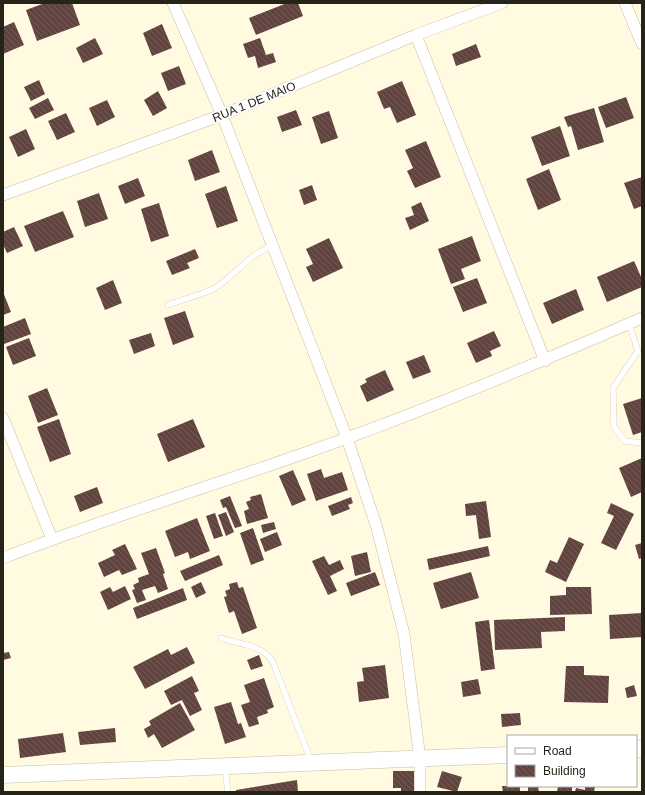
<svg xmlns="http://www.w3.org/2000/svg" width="645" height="795" font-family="Helvetica,sans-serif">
  <defs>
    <pattern id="building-back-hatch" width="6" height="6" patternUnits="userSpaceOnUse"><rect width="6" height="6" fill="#61433f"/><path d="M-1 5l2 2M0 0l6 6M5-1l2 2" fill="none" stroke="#745b58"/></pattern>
  </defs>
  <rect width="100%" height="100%" fill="#fffae0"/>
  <path fill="url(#building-back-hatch)" d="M45 3H72L80 25 37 41 26 10Z
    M287 3H298L303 16 256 35 249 18Z
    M14 22 24 45 3 54V27Z
    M162 24 172 48 152 56 143 33Z
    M95 38 103 54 83 63 76 48Z
    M260 38 266 55 273 53 276 62 258 68 255 56 248 58 243 44Z
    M476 44 481 57 456 66 452 54Z
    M179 66 186 84 168 91 161 73Z
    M39 80 45 94 31 101 24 87Z
    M402 81 416 115 397 123 390 107 384 109 377 92Z
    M158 91 167 108 153 116 144 100Z
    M626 97 634 118 606 128 598 107Z
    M48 98 54 110 35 119 29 108Z
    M107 100 115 117 97 126 89 108Z
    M594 108 604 142 578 150 571 126 568 127 564 117Z
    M296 110 302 125 282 132 277 117Z
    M329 111 338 138 321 144 312 117Z
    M66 113 75 132 57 140 48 121Z
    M560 126 570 156 542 166 531 137Z
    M26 129 35 149 18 157 9 137Z
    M426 141 441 177 415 188 407 171 413 168 405 150Z
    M212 150 220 172 195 181 188 160Z
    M549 169 561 200 538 210 526 179Z
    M642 177V206L634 209 624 183Z
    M138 178 145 196 125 204 118 186Z
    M312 185 317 200 304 205 299 190Z
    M226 186 238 221 217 228 205 194Z
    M99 193 108 219 85 227 77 201Z
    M421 202 429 221 410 230 405 218 414 215 411 207Z
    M159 203 169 236 151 242 141 209Z
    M63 211 74 237 35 252 24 226Z
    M14 227 23 246 7 253 3 244V232Z
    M472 236 481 261 461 269 465 279 451 284 438 249Z
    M329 238 343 268 313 282 306 267 313 264 306 249Z
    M195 249 199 258 187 263 190 268 172 275 166 261Z
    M634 261 642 279V287L607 302 597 277Z
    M477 278 487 303 463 312 453 287Z
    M113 280 122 303 105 310 96 288Z
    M576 289 584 310 552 324 543 303Z
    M3 292 11 312 3 315Z
    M185 311 194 337 173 345 164 318Z
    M25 318 31 334 4 344 3 340V327Z
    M494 331 501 346 490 351 492 356 476 363 467 343Z
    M151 333 155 346 134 354 129 340Z
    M29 338 36 356 13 365 6 347Z
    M424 355 431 372 413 379 406 362Z
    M385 370 394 390 367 402 360 386 367 382 365 379Z
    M47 388 58 415 38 423 28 396Z
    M642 398V432L633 435 623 404Z
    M59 419 71 454 50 462 37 427Z
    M193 419 205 447 168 462 157 434Z
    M642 458V492L631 497 619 468Z
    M321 469 324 478 342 472 348 490 316 501 307 474Z
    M293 470 306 500 292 506 279 476Z
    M97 487 103 503 80 512 74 496Z
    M261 494 268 518 247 524 244 511 249 509 246 502 251 500 250 497Z
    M230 496 242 526 235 528 226 507 223 508 220 500Z
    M351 497 353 503 348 505 350 509 332 516 328 506Z
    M486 501 491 537 479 539 476 515 466 516 465 504Z
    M611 503 634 514 616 550 601 543 614 516 607 513Z
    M226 512 234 532 226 536 218 515Z
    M215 513 223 536 214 539 206 516Z
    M197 518 210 551 190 559 188 552 175 557 165 531Z
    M274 522 276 529 263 533 261 525Z
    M253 528 264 560 251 565 240 533Z
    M277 532 282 545 265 552 260 539Z
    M569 537 584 544 566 582 545 572 550 560 557 563Z
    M642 543V558L639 559 635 545Z
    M125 544 137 569 122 575 119 570 104 577 98 563 115 555 112 550Z
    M488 546 490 556 429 570 427 559Z
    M156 548 165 573 163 574 168 589 158 593 155 586 142 590 146 600 137 603 132 590 135 589 133 585 139 582 138 578 149 574 141 553Z
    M367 552 371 572 355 576 351 556Z
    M219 555 223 565 185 581 180 571Z
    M324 556 329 565 340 560 344 569 330 576 337 591 328 595 312 561Z
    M375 572 380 585 351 596 346 583Z
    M471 572 479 598 441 609 433 583Z
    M201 582 206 593 196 598 191 587Z
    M237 582 239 588 243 587 257 628 242 634 234 611 229 613 224 597 227 596 225 591 230 589 229 584Z
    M125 586 131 599 108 610 100 592 110 587 113 592Z
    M566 587H591L592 614 550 615V596L566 595Z
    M183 588 187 600 137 619 133 608Z
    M642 613V637L610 639 609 615Z
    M565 617V631L541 632 542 648 495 650 494 620Z
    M489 620 495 669 481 671 475 622Z
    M187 647 195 663 145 689 133 667 168 649 171 655Z
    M9 652 11 658 3 660V653Z
    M259 655 263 666 251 670 247 660Z
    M385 665 389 698 359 702 357 682 364 681 362 668Z
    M566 666H584V675L609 676 608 703 564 702Z
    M192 676 199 691 194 693 202 710 190 716 182 700 171 705 164 691Z
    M264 678 274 707 267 710 268 713 257 717 259 724 249 727 241 705 250 702 244 685Z
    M478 679 481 694 463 697 461 682Z
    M634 685 637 696 627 698 625 688Z
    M231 702 238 724 241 723 246 737 225 744 214 707Z
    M180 703 195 730 162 748 154 734 148 738 144 729 151 725 149 721Z
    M520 713 521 725 502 727 501 714Z
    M115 728 116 742 80 745 78 732Z
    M63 733 66 752 20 758 18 739Z
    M393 771H417V790H414V792H401V788H393Z
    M442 771 462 777 457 792 437 787Z
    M297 780 298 792H236V790Z
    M502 786H520V792H503Z
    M528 786H538L539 792H528Z
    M558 786 572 787V792H557Z
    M585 786H595L594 792H575L576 788 585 790Z"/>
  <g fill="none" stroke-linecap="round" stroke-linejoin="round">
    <g stroke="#c6c0a1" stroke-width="6">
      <path id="lane" d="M168 305C181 300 204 294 215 288 235 276 250 253 272 246
        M629 324 638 351
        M638 351 613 388 614 427 625 441 642 443
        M221 638C236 644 260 644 271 659 273 662 275 667 276 670L311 761
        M225 768 228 792"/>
    </g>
    <g stroke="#c6c0a1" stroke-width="12">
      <path id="street" d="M173 3 222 115 347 438 377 528 404 634 420 759V792
        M625 3 642 44
        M416 35 545 361
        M3 195 222 115 416 35 502 3
        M3 418 52 539
        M3 558C116 514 233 480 347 438 446 402 545 360 642 318"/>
    </g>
    <g stroke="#c6c0a1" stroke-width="17">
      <path id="secondary" d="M636 749H642
        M3 775 508 755"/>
    </g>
    <use href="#lane" stroke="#fff" stroke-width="5.5"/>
    <use href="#street" stroke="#fff" stroke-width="11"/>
    <use href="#secondary" stroke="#fff" stroke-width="16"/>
  </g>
  <g text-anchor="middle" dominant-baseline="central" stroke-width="4" stroke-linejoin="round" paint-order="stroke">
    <g font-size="12" fill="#262418" stroke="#fff">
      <text transform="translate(254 102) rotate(-22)">RUA 1 DE MAIO</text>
    </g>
  </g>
  <rect width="645" height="795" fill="none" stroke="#262418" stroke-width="8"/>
  <rect x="507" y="735" width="130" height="52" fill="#ffffff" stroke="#a8a7a3"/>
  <rect x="515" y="748" width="20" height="6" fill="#ffffff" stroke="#a8a7a3"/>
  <text x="543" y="755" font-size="12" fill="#262418">Road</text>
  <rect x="515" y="765" width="20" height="12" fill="url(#building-back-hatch)" stroke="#a8a7a3"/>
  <text x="543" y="775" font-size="12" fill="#262418">Building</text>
</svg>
